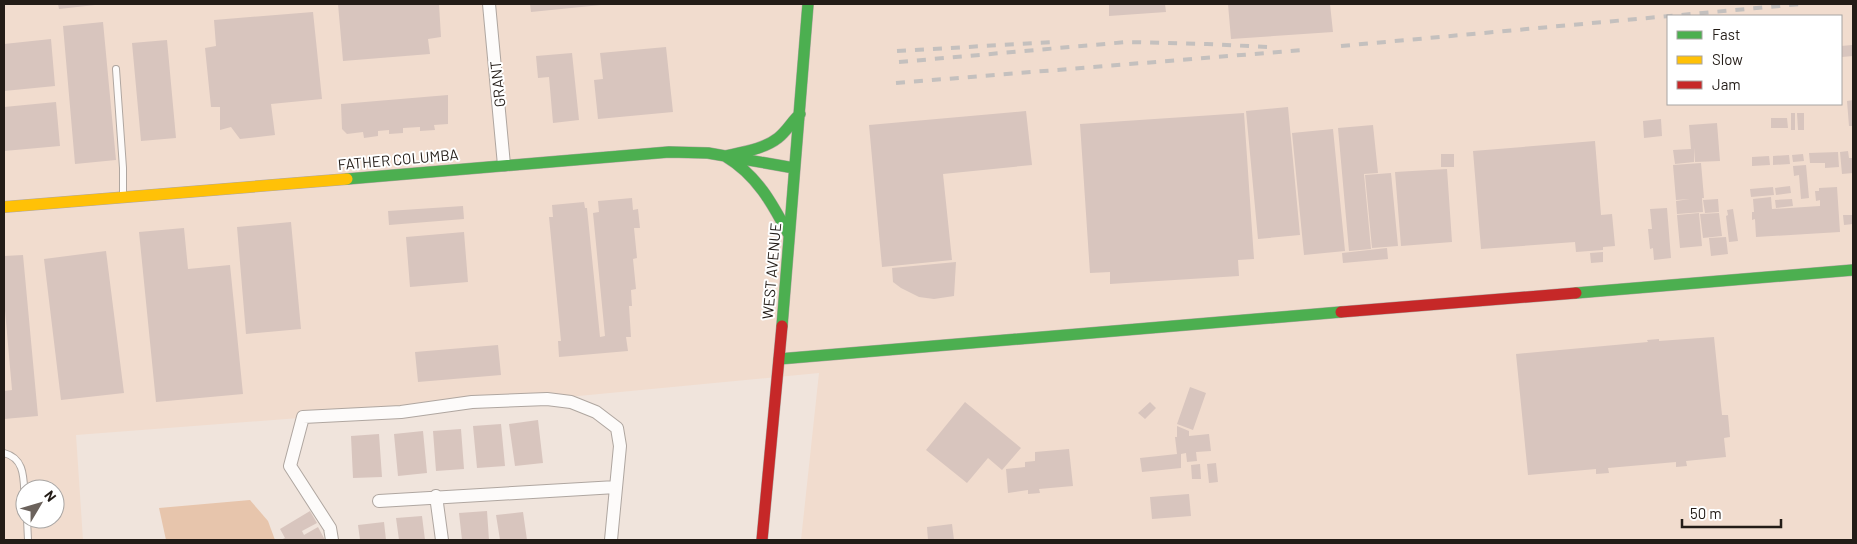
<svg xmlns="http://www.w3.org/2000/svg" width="1857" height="544" font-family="Barlow,sans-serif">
  <rect width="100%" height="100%" fill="#f0e4dc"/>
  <path fill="#f1dcce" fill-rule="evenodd" d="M4 4H1853V540H801L819 373 547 399 76 435 83 540H4ZM1668 16H1841V104H1668ZM25 489H55V519H25Z"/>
  <path fill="#e7c5ac" d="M250 500 268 521 275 540H166L159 508Z"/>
  <path fill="#d8c5be" d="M58 4H95V5L59 9Z
    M338 4H439L441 37 428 39 430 54 343 61Z
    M530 4H601V5L531 12Z
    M1109 4H1165L1166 12 1109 16Z
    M1228 4H1330L1333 32 1231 39Z
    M313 12 322 99 271 104 275 135 240 139 231 127 220 130V107H211L205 48 216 46 214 20Z
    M103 22 116 160 75 164 63 26Z
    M51 39 55 86 4 91V44Z
    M167 40 176 138 141 141 132 43Z
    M1852 45 1853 56 1842 57 1841 46Z
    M666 47 673 112 598 119 594 80 603 79 600 53Z
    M572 53 579 120 553 123 549 77 538 78 536 56Z
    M448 95V124L434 125 435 130 420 131V127L403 128V133L389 134V130L378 131V136L364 138 363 132 347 134 342 129 341 104Z
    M1853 100V126H1849L1847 101Z
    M56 102 60 146 4 151V107Z
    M1288 107 1300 235 1258 239 1246 111Z
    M1026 111 1032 165 943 174 952 260 882 267 869 125Z
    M1244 113 1254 259 1238 260 1239 276 1110 284V272L1090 273 1080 124Z
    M1791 113H1795V130H1791Z
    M1797 113H1804V130H1798Z
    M1771 118H1787L1788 128H1771Z
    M1661 119 1662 136 1644 138 1643 121Z
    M1717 123 1720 161 1695 162 1694 148V162L1675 164 1673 150 1691 149 1689 125Z
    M1373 125 1378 173 1364 174 1371 249 1349 251 1338 128Z
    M1333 129 1345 251 1304 255 1292 133Z
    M1595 141 1601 215 1612 214 1615 246 1603 247V250L1576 252 1575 242 1481 249 1473 151Z
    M1848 151 1849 158H1853V173L1842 174 1840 152Z
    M1838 152 1839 167 1825 168V163H1810L1809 153Z
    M1441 154H1454V167H1441Z
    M1803 154 1804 161 1793 162 1792 155Z
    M1789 155 1790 164 1773 165V156Z
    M1769 156 1770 165 1752 166V157Z
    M1701 163 1704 198H1702L1703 212 1677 214 1676 201 1690 199 1676 200 1673 165Z
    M1806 165 1809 198 1801 199 1799 175 1794 176 1793 166Z
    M1447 169 1452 242 1401 246 1395 172Z
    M1391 173 1398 246 1372 248 1365 175Z
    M1790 186 1791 193 1776 195 1775 188Z
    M1773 187 1774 195 1751 197 1750 189Z
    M1837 187 1840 232 1756 237 1755 219 1752 220V212H1754L1753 199 1771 197 1772 209 1820 206V200L1816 201 1815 191H1819V188Z
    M632 198 633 210 638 209 640 228H634L637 258 633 259 636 289 631 290 632 306H629L631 337H626L628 351 559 357 558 341H561L549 217H553L552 205 584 202 585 208H587L600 337 605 336 593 213 599 212 598 201Z
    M1718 199 1719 212 1705 213 1703 200Z
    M1792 199 1793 206 1776 208 1775 200Z
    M463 206 464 219 389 225 388 211Z
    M1667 208 1671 258 1654 260 1653 248 1650 249 1648 229H1652L1650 209Z
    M1733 209 1738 241 1729 242 1726 216 1728 215 1727 210Z
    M1699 213 1702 246 1680 248 1677 215Z
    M1719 213 1722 236 1703 238 1700 214Z
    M1843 215H1853V224L1844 225Z
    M291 222 301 329 246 334 237 227Z
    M184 228 188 269 230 265 243 394 156 402 139 232Z
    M464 232 468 282 410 287 406 237Z
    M1726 237 1728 254 1711 256 1709 238Z
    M1387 248 1388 259 1343 263 1342 253Z
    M106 251 124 393 61 400 44 259Z
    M1603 252V262L1591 263 1590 253Z
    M23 255 38 416 4 419V391L12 390 4 299V256Z
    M956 262 954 296 934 299 919 297 901 288 893 282 892 268Z
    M1714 337 1722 415H1728L1730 437 1724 438 1726 457 1686 461 1687 466 1676 467V462L1608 468 1609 473 1596 474V469L1528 475 1516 354 1648 342 1647 340 1659 339V341Z
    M498 345 501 375 418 382 415 352Z
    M1190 387 1206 393 1193 430 1177 424Z
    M965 402 1021 448 1002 470 988 458 967 483 926 450Z
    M1150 402 1156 408 1145 419 1138 413Z
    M538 420 543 463 515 466 509 424Z
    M501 424 505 466 477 468 473 426Z
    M1177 426 1189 431V436L1209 434 1211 451 1196 452 1197 461 1187 462 1186 453 1181 454V468L1142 472 1140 458 1177 454 1175 437H1177Z
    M461 429 464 469 436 471 433 431Z
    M423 431 427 473 398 476 394 434Z
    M379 434 382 477 353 478 351 436Z
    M1069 449 1073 486 1039 489 1040 493 1028 494V490L1008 493 1006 469 1025 467V462L1035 461V452Z
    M1216 463 1218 482 1209 483 1207 464Z
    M1200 464 1201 479H1192L1191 465Z
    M1189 494 1191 516 1152 519 1150 497Z
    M310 511 317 523 302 531 304 535 318 527 325 540H280L285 538 280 529Z
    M487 511 489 540H462L459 513Z
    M523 512 527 540H500L496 515Z
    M422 516 425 540H399L396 518Z
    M384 522 386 540H360L358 525Z
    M952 524 954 540H928L927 527Z"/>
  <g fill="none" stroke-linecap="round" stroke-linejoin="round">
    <g stroke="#afa6a0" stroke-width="8">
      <path id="lane" d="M116 69 123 168V195
        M4 453C27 459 23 482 25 502
        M27 519 28 540"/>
    </g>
    <g stroke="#afa6a0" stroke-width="14">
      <path id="street" d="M489 4 504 165
        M436 496 442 540
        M379 501 616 487
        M332 540 330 528 290 466 303 417 401 412 472 402 547 399 571 402 596 412 617 428 620 446 611 540"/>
    </g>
    <g stroke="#afa6a0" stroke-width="12">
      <path id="fast" d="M725 156C757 175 772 203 789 235
        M725 156C743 152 764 149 778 138 787 131 792 121 800 114
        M347 179 669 152 708 153 794 168
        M1576 293 1853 270
        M782 326 808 4
        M779 359 1341 312"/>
    </g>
    <g stroke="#afa6a0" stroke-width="12">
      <path id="slow" d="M4 207 347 179"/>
    </g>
    <g stroke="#afa6a0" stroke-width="12">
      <path id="jam" d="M1341 312 1576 293
        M762 540 782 326"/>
    </g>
    <use href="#lane" stroke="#fdfbfa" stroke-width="6"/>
    <use href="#street" stroke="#fdfbfa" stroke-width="12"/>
    <use href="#fast" stroke="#4caf50" stroke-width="11"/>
    <use href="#slow" stroke="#ffc107" stroke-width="11"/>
    <use href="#jam" stroke="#c62828" stroke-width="11"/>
    <path stroke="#c4c0be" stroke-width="4" stroke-dasharray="9 9" stroke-linecap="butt" d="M1341 46 1801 4
      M897 51 1054 42
      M899 62 1127 42 1207 44 1268 47
      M896 83 1303 50"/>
  </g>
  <g text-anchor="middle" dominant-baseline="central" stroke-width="4" stroke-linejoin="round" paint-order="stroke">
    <g font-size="15" fill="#231c17" stroke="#fff">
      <text transform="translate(497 84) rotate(-96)">GRANT</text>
      <text transform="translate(398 159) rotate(-5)">FATHER COLUMBA</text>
      <text transform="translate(771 271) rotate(-85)">WEST AVENUE</text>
    </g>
  </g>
  <rect width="1857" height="544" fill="none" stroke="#231c17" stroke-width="10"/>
  <rect x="1667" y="15" width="175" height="90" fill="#ffffff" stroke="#a7a4a2"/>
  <rect x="1677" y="31" width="25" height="8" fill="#4caf50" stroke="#a7a4a2"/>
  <text x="1712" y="40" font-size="15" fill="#231c17">Fast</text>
  <rect x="1677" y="56" width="25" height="8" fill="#ffc107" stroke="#a7a4a2"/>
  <text x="1712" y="65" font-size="15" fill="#231c17">Slow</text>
  <rect x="1677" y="81" width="25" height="8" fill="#c62828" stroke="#a7a4a2"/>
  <text x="1712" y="90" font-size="15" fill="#231c17">Jam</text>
  <g transform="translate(40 504) rotate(52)"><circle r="24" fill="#ffffff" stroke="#a7a4a2"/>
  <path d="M0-4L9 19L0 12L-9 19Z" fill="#6b625c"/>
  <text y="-8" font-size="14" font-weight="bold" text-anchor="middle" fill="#231c17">N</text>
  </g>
  <path d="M1682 519v8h99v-8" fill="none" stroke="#231c17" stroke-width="2.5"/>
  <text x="1690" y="519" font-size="15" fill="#231c17" stroke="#ffffff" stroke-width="4" paint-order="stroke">50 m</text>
</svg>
